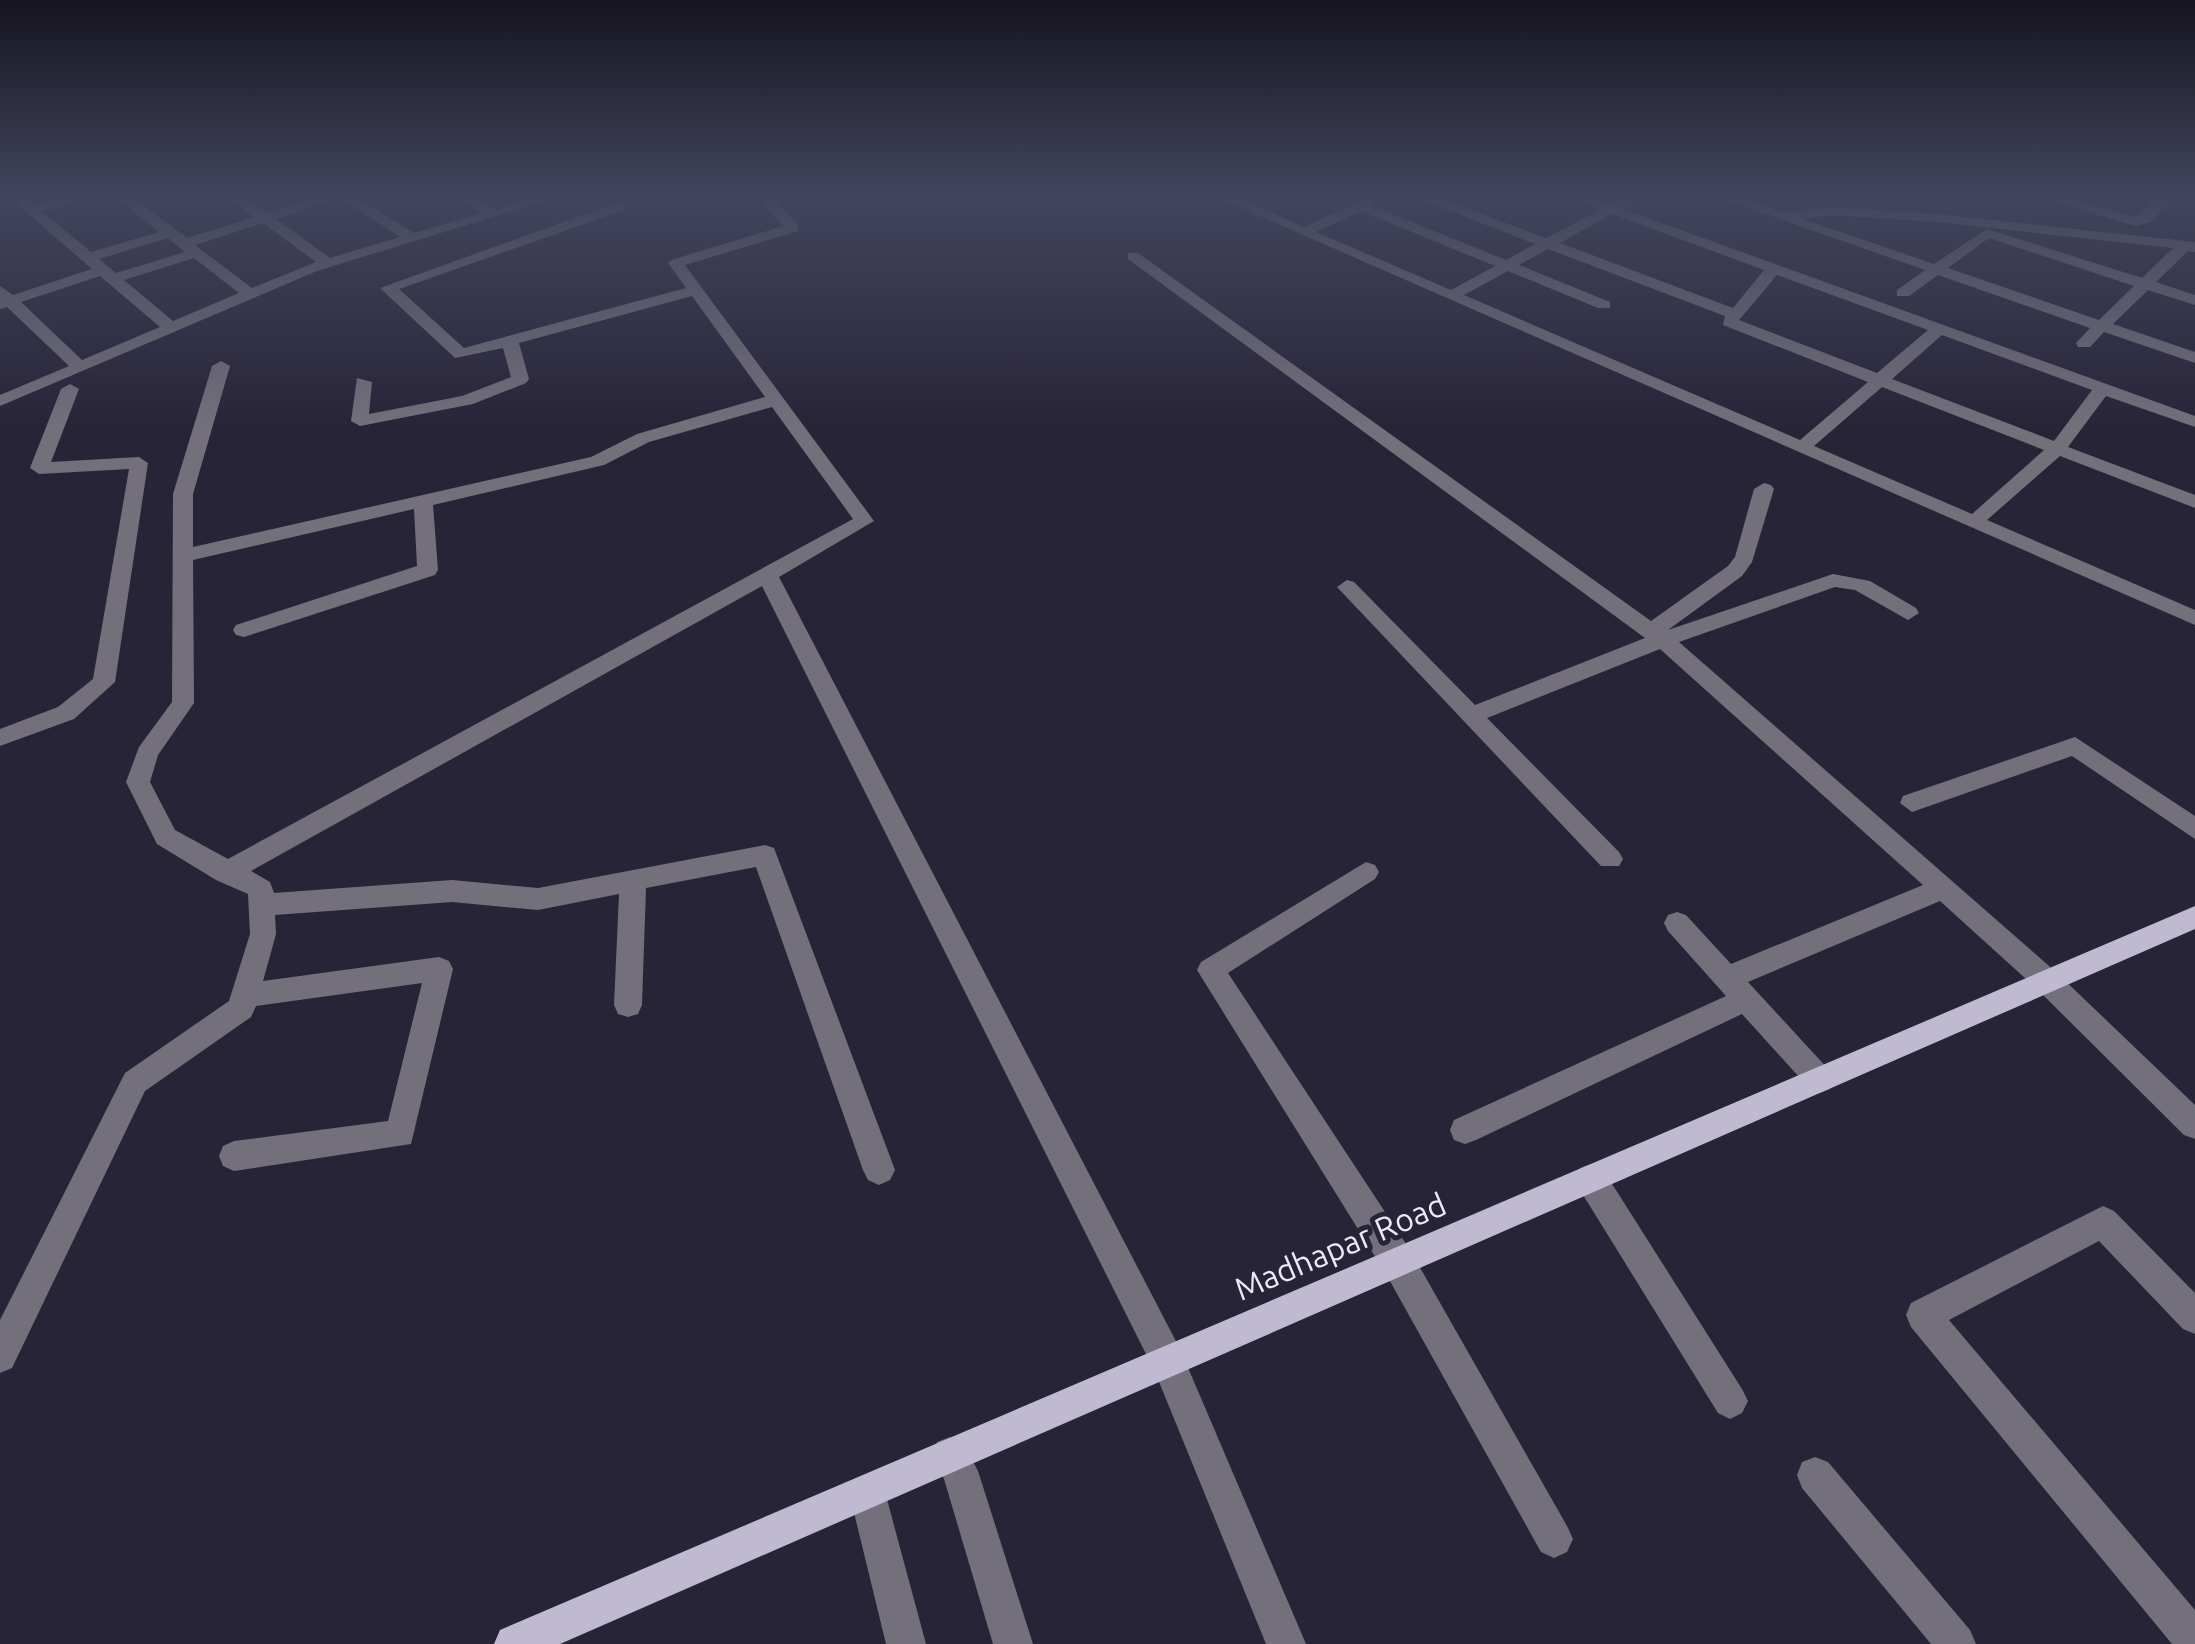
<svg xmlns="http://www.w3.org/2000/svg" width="2195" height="1644" font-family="Ubuntu,sans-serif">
  <rect width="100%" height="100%" fill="#282438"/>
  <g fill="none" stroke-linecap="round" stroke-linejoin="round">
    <path fill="#73707b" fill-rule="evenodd" d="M9 197H25L35 206 62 197H85L43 212 91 252 159 232 116 197H132L187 238 254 217 228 197H245L267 213 316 197H338L276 219 330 258 400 237 339 197H356L414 233 482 213 458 197H476L496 209 535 197H558L317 271 0 406V395L69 366 7 307 0 309V286L13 295 92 269ZM263 223 316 262 252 288 195 245ZM168 238 185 252 116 273 99 259ZM194 258 239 293 173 321 124 280ZM100 276 160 327 82 360 21 302Z
      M757 197H772L798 225V231L685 265 874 521 779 577 1180 1349 1306 1644H1266L1155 1372 762 586 251 871 270 882 274 893 452 880 538 888 765 845 774 848 895 1170 890 1180 879 1185 868 1180 863 1170 756 867 646 888 642 1005 638 1014 628 1017 618 1014 614 1005 619 894 538 910 452 902 275 915 276 934 263 981 439 957 449 961 453 969 411 1144 234 1171 223 1166 219 1156 223 1146 234 1141 388 1121 422 983 256 1006 251 1017 145 1091 12 1368 0 1373V1320L125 1073 229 1001 250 934 248 894 216 880 157 844 126 782 139 747 172 702 173 494 212 366 221 361 230 366 193 494V547L591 457 637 434 765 397 692 296 519 343 529 379 526 383 473 404 360 426 351 421 357 378 372 382 369 414 462 396 511 377 503 348 455 358 380 288 614 204H624V210L399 289 464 348 686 288 668 263 671 260 783 226ZM772 407 853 519 228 859 175 830 150 782 158 755 194 703 193 560 414 509 417 566 236 625 233 630 236 635 244 637 435 575 438 570 433 505 604 465 649 442Z
      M1216 197H1236L1304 227 1367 197H1378L1372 206 1506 260 1535 244 1415 197H1436L1546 238 1600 210 1571 197H1592L1610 204 1623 197H1641L1623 209 2195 416V427L2106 396 2068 447 2195 495V508L2060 456 1987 520 2195 610V625ZM1361 211 1495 266 1451 290 1316 232ZM1612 214 1764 270 1733 308 1560 243ZM1548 249 1725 316 1723 325 1868 382 1800 440 1464 295 1508 271 1598 308H1610V302L1519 265ZM1777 275 1928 330 1877 373 1739 320ZM1942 335 2092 390 2054 441 1892 379ZM1882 387 2044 450 1972 514 1814 446Z
      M1718 197H1740L1785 213 1832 207 1938 214 2195 242V252L2188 251 2156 282 2195 295V305L2148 290 2113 324 2195 352V363L2104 332 2090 347H2078L2076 343 2090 328 1938 275 1909 296H1897V290L1925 270ZM1832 215 1938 222 2173 248 2142 278 1987 229 1934 264 1803 219ZM1989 238 2134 286 2099 320 1948 268Z
      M2041 197H2064L2135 217 2159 197H2174L2151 222 2135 226Z
      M1128 253H1138L1651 621 1728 566 1735 557 1754 489 1764 483 1771 485 1774 489 1752 562 1742 576 1668 630 1833 574 1870 581 1916 608 1919 613 1908 620 1855 590 1835 587 1679 642 2057 973 2195 1105V1139L2184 1135 2037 989 1940 901 1748 982 1830 1071 1835 1080 1830 1089 1820 1093 1810 1089 1742 1014 1476 1140 1465 1144 1454 1140 1450 1130 1454 1120 1726 996 1668 931 1664 923 1668 915 1677 912 1686 915 1731 964 1923 885 1660 649 1487 718 1619 852 1623 859 1619 866H1601L1337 587 1347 580 1354 582 1475 705 1645 638 1128 259Z
      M70 384 79 389 51 462 139 457 148 463 115 682 74 719 0 746V729L58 707 93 679 129 469 39 474 30 468 61 389Z
      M2075 737 2195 816V839L2072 756 1912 812 1900 803 1903 796Z
      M1366 862 1375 865 1379 872 1375 879 1228 973 1410 1250 1567 1526 1573 1539 1567 1552 1554 1558 1541 1552 1386 1274 1197 970 1201 962Z
      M1591 1164 1602 1168 1742 1389 1748 1401 1742 1413 1730 1419 1718 1413 1580 1190 1575 1179 1580 1168Z
      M2103 1206 2114 1211 2195 1293V1334L2183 1329 2099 1241 1949 1320 2195 1610V1644H2172L1911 1327 1906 1315 1911 1303Z
      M950 1437 963 1442 978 1471 1033 1644H993L944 1479 932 1455 937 1442Z
      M1815 1457 1828 1462 1970 1630 1976 1644H1931L1802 1488 1797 1475 1802 1462Z
      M867 1474 880 1479 885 1492 926 1644H886L849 1492 854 1479Z"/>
    <path fill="#bfbad1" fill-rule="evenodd" d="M2195 906V929L560 1644H494L500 1630Z"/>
  </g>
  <linearGradient id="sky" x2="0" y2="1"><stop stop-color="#16141f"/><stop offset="0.46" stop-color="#42455e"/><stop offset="1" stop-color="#42455e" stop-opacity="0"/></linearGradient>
  <rect width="2195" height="427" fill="url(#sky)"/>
  <g text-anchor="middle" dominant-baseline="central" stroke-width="10" stroke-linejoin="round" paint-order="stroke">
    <g font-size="32" fill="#edeaf8" stroke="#282438">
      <text transform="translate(1340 1246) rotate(-23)">Madhapar Road</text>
    </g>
  </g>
</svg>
